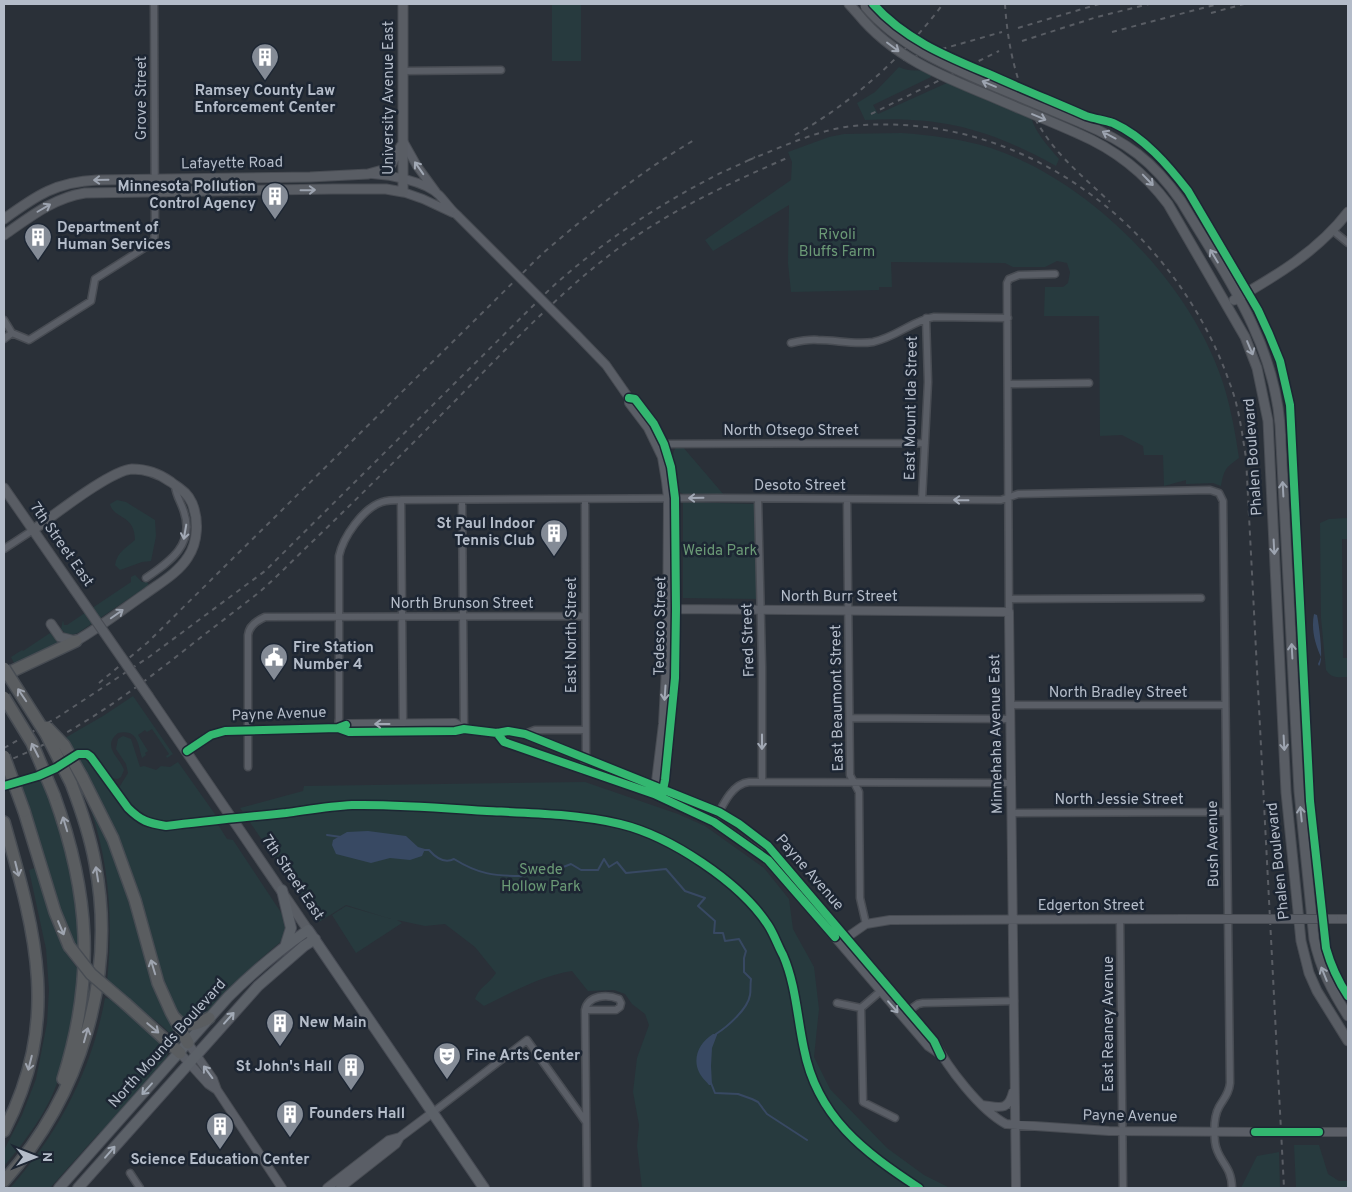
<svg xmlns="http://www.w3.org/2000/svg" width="1352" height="1192" font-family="Overpass,sans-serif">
  <rect width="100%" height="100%" fill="#2a3038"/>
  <path fill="#273a3e" d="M552 4H581V61H552Z
    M899 67C911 73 918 68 931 73V77L873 105 878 114 949 82 1031 117C1036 134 1048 146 1059 159L1056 166C989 129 941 116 865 120L857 103 875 92Z
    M901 133C931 135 962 139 991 148 1089 181 1187 279 1221 377 1230 403 1235 431 1239 458 1225 468 1224 470 1221 486L1213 483 1186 484V480L1164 486 1163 455H1144L1143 446 1122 435 1100 436 1099 316H1044L1045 287H1063L1068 283 1070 272 1067 263 1057 261 1045 267H1013L1005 263 891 262 892 287H879V290L791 292 788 263 789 205 713 251 705 240 791 180 792 162 788 152 829 137 844 134Z
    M682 446 724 495 683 494 678 491C677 483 670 454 675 449 677 446 679 447 682 446Z
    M117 500 126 502 155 520 156 536 151 561 142 562 120 570 115 565C117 552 126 548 135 540 135 514 113 519 110 504Z
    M683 502 756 504 758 599 683 598Z
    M1348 518V539H1342L1343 658H1348V677C1338 677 1332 679 1326 670L1321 618 1320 523 1329 519Z
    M135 575 142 582H147L149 585 78 633 71 635 65 633 61 629 63 620 64 625H67L131 582V577Z
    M50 633 60 643 15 665 11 657 22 650 23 651Z
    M133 696 173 754 167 758 166 756 169 754 152 729 147 732 145 730 138 735 148 751 145 753 146 755 142 758C138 744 138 729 118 733 101 747 120 757 124 770L121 777 118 779 110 778 89 752 74 753 65 738 103 716Z
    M123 736 131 739 140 767 144 766 156 770 161 766 170 767 178 762 217 817C187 821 148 833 128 804 125 799 122 795 120 790V786L128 773 126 764 116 749 118 739Z
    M85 757 89 760 133 818C136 821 139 824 142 826 159 833 199 825 217 823L227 839 233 840 284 917 286 926 284 939 258 961 205 1017 190 1020 179 1015 165 989C154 948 145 906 130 867 116 830 96 796 78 761Z
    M43 778 51 796 76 889 80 954 71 939 61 915 20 785Z
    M585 782 678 814 705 826 764 868 789 899 793 929 814 967 819 1009 814 1057 830 1089 887 1148 924 1175 950 1188H642L637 1146 639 1125 633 1092 637 1058 649 1025 645 1014 632 1004 625 994 614 990 588 991 572 971C540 976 513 992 484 1006L475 999C479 987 489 984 496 973L475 947 445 924 425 926 397 920 402 923 356 953 332 915 346 906 391 919 346 905 319 922 240 808 303 791 304 786Z
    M95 809 123 883 154 988 167 1017 182 1040 180 1043 161 1025 107 982C113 923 110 867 91 810Z
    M37 867C46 904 54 943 81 972 76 1013 68 1062 50 1100 38 1124 21 1146 4 1166V1150L22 1115 36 1079 47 1023 49 990 46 949 29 870Z
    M105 998 111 999 140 1023 168 1049 167 1059 102 1133H99L50 1188H10C58 1134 92 1070 105 998Z
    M1294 1145H1319L1328 1174 1339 1181H1348V1188H1296Z
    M1279 1152 1280 1188H1241L1257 1156Z"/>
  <path fill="#384963" d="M1314 614 1317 615C1319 625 1324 660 1319 666L1318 664 1321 657C1315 644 1311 629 1314 614Z
    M368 831 406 836 418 847 425 849 422 856 410 860 390 858 371 863 336 854 332 845 333 840 347 832Z
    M713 1034H717V1035L712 1048 711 1066 712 1085H709C706 1081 701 1077 699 1072 692 1057 700 1042 713 1034Z"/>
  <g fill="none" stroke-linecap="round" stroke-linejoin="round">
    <path stroke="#384963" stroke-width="2" d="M327 835 341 837
      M424 850H429C436 858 444 864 454 859 478 874 494 876 522 876L530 865 541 870 545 874 571 864 581 870H598L604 859 609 867 617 862 626 873 666 869 685 891 705 898 698 906 715 921 714 933H723L725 941 739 939 746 951 744 958V972L751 979C750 985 751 990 750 995 748 1009 727 1027 716 1034
      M711 1083 715 1093 738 1094 752 1099 758 1102 767 1114 807 1140"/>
    <g stroke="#484c53" stroke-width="9">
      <path id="minor" d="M403 71 501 70
        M1332 230 1348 243
        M4 320 12 333
        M4 339 12 333 29 340 91 301 95 279 149 245 154 240 155 231 154 4
        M791 343C800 341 809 339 818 340 837 340 854 345 873 342 897 337 913 320 934 317L1008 318
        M1008 384 1089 383
        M661 444 925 443
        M758 499 762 666V781
        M847 499 850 775 859 792 860 898 866 924
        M922 499 928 382 926 318
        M401 500 403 723
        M462 500 464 729
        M4 549 33 530
        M146 578C169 562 195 545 184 512 181 502 176 496 175 486
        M1009 599 1201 598
        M1009 612 1007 283 1009 279 1019 275 1055 274
        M1011 705H1225
        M850 718 1010 719
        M338 728 339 718V556C343 537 363 508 382 502 388 500 395 500 401 500L717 498 1001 500 1018 494 1210 490 1219 493 1223 501 1230 1083C1229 1094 1224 1098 1219 1107 1214 1116 1214 1132 1215 1142 1217 1161 1232 1165 1232 1188
        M525 734 535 730H585
        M248 767V635C249 626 258 620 265 617L585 616
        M582 770 586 759 585 500
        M1012 813 1226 812
        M714 822C722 807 731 784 749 782L1011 783
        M1120 920 1123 1188
        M837 1003 861 1008 883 989
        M861 1008 863 1102 895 1118
        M585 1010H616L620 1007 621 1003 619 999C607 994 588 995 585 1010L587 1188
        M908 1011 918 1004 923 1003 1014 1001
        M432 1113 527 1040 586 1122
        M130 1173 140 1188"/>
    </g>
    <g stroke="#484c53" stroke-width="10">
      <path id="tertiary" d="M403 141 417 166 436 192
        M372 174C390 175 425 181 439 195 445 201 450 209 457 215
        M403 192 423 199 453 213
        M576 334 606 365 629 398V403L648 428 662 457 666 481 668 498 667 650 663 724 655 790
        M629 398 635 399 654 424 664 444 671 467 675 498 676 609 675 678 665 780 663 792
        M668 609 1009 612 1016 1188
        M338 728 349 732 455 731 464 729 497 733 508 731 525 734 719 812 739 824 768 846 934 1041C947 1067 980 1110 1006 1124L1109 1131 1255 1132
        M497 733 504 742 654 794 705 816 761 854 774 866 928 1046 940 1054
        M187 751 211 735 225 731 338 728 348 724 455 723 464 729
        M1334 919H1348
        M843 940 866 924 890 920 1190 919
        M188 1043 213 1079 217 1090 282 1188
        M180 1053 208 1084 217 1090
        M982 1105C999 1107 1008 1112 1013 1092
        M1319 1132H1348
        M327 1188 389 1140 400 1137 432 1113
        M340 1188 396 1144 400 1137"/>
    </g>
    <g stroke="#484c53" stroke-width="11">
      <path id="secondary" d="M849 4 858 14
        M1082 123C1127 142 1153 161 1181 201 1224 273 1273 338 1280 425L1299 791 1314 939C1320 968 1332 991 1348 1016
        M1079 134C1116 150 1144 172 1168 204L1245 337 1257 368 1268 421 1286 792 1301 941 1309 973 1317 991 1348 1041
        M4 219C37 195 56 182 97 180L310 177 368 174 386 169 391 165 401 146
        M4 235C30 217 53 198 85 193L333 189H386L403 192V4
        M1234 300C1276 276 1318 251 1348 212
        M4 488 74 589
        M33 530C53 516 111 470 132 469 146 469 160 474 171 482 180 489 187 492 192 503 199 520 198 542 188 557 178 573 160 583 145 594 122 610 100 627 76 641L60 637 51 624
        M149 697 308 930"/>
    </g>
    <g stroke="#484c55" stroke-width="12">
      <path id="primary" d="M282 890 291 928 286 944
        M59 1188 228 997C254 971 278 951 308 930L484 1188
        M78 1188 258 986 304 946 315 939"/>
    </g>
    <g stroke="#474c53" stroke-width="14">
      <path id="motorway" d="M4 675 76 641
        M82 777 113 839 135 900 158 983 171 1012 188 1043
        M54 795C90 894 95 978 63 1079
        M24 811 55 912 69 946
        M4 822C36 935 61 1020 4 1131
        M126 1004 180 1053
        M175 1018C184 1030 198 1024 209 1018
        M4 1181C81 1095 117 977 95 863 90 835 81 809 71 783"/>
    </g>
    <use href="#minor" stroke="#5a5e66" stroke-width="6"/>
    <use href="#tertiary" stroke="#5a5e66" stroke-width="8"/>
    <use href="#secondary" stroke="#595d64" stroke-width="9"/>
    <use href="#primary" stroke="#5c6168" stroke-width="10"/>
    <use href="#motorway" stroke="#5a5d60" stroke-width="11"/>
    <path stroke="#595d64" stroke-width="2" stroke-dasharray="5 5" stroke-linecap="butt" d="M1005 4C1008 53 1020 103 1051 143 1068 165 1090 183 1110 202
      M1211 13 1244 4
      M1018 28 1099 4
      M1112 32 1218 4
      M1022 41 1097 17 1149 4
      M903 60 1002 32
      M871 114 999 51
      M795 135C852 103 904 56 943 4
      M749 160C787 145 823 127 864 125 1030 115 1177 231 1230 384 1239 407 1242 433 1246 458L1284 1188
      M99 683 147 643 543 253C591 212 641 171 696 139
      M4 748 58 717 149 657 265 571 551 288C599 245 650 210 707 180 723 171 740 165 755 157
      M4 762C72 736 129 694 186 649 210 630 234 612 257 594 276 578 294 559 312 542 357 499 400 456 444 412 497 359 548 303 607 257 661 215 725 185 787 158"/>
    <g stroke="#484c53" stroke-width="10" stroke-linecap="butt">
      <path id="tertiary-bridge" d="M457 215 576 334
        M1190 919H1334
        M1255 1132H1319"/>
    </g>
    <g stroke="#484c53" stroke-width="11" stroke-linecap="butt">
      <path id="secondary-bridge" d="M865 6C899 46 947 66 994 86 1023 98 1053 111 1082 123
        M858 14C892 56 941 76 990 96 1020 109 1050 121 1079 134
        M74 589 149 697"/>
    </g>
    <g stroke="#474c53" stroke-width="14" stroke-linecap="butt">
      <path id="motorway-bridge" d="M4 668 46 734 71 783
        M4 697 32 743 54 795
        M47 727 64 745 82 777
        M4 756 24 811
        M69 946 91 974 126 1004"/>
    </g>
    <use href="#tertiary-bridge" stroke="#5a5e66" stroke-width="8"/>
    <use href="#secondary-bridge" stroke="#595d64" stroke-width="9"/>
    <use href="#motorway-bridge" stroke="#5a5d60" stroke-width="11"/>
    <g stroke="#1d2633" stroke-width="11">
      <path id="cycleway" d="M873 4C905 40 948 57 991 75 1022 89 1054 102 1086 116 1095 119 1104 120 1113 123 1144 137 1168 165 1188 191L1258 310 1269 334 1280 361 1290 405 1310 801 1326 948C1331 966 1338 981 1348 996
        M629 398 635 399 654 424 664 444 671 467 675 498 676 609 675 678 665 780 662 795
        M338 728 349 732 455 731 464 729 497 733 508 731 525 734 719 812 739 824 768 846 934 1041 941 1056
        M497 733 504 742 654 794 714 822 768 860 835 937
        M187 751 211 735 225 731 338 728 346 725
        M4 786 38 776 56 768 78 754H87L91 757 128 808C141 821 148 823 166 826 206 821 246 817 286 813 308 810 330 806 352 805 397 804 442 808 487 811 531 813 577 814 620 824 670 836 740 882 768 925 774 934 778 946 783 955 796 985 797 1017 804 1049 817 1117 864 1152 919 1188
        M1255 1132H1319"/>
    </g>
    <use href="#cycleway" stroke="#33b770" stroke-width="8"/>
  </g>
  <defs><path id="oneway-shaft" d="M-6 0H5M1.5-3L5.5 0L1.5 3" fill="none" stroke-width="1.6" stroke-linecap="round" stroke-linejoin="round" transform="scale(1.25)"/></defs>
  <g stroke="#9da4b0">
    <use href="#oneway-shaft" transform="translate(893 47) rotate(37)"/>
    <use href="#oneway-shaft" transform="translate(989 84) rotate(-157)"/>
    <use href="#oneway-shaft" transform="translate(1039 117) rotate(23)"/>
    <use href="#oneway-shaft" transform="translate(1109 135) rotate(-152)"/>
    <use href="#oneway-shaft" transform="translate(101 180) rotate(179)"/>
    <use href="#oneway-shaft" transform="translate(1148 180) rotate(46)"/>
    <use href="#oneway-shaft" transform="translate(308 190) rotate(-1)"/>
    <use href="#oneway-shaft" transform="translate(44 208) rotate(-30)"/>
    <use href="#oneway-shaft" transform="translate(1214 256) rotate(-121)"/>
    <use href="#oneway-shaft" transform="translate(1250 348) rotate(67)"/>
    <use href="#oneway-shaft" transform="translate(1283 489) rotate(-93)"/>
    <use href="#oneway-shaft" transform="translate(1274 547) rotate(87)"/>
    <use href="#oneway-shaft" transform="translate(117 614) rotate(-35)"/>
    <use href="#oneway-shaft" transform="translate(1292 651) rotate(-93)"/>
    <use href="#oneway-shaft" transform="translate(1284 743) rotate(87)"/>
    <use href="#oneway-shaft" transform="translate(1301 814) rotate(-96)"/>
    <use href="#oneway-shaft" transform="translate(1324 974) rotate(-112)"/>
  </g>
  <g stroke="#a2a9b5">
    <use href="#oneway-shaft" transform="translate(419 168) rotate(-125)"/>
    <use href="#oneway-shaft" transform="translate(696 498) rotate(179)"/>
    <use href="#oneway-shaft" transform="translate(961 500) rotate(-179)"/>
    <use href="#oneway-shaft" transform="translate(185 532) rotate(100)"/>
    <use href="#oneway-shaft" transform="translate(665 693) rotate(94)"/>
    <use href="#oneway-shaft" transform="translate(382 724) rotate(180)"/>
    <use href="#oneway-shaft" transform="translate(762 742) rotate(90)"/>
    <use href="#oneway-shaft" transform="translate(893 1007) rotate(49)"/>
    <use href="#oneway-shaft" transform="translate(208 1072) rotate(-126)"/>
  </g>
  <g stroke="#9ea4af">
    <use href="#oneway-shaft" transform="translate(22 695) rotate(-124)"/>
    <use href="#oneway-shaft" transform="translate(35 750) rotate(-117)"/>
    <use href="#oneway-shaft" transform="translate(65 824) rotate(-107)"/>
    <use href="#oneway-shaft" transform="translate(17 869) rotate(76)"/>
    <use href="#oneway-shaft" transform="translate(97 874) rotate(-99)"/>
    <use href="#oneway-shaft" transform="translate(61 928) rotate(67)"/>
    <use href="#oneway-shaft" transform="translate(153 967) rotate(-107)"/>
    <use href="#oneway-shaft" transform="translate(153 1028) rotate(40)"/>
    <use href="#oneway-shaft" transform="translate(86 1035) rotate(-74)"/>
    <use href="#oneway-shaft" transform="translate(30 1063) rotate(104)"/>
  </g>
  <g stroke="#a2aab6">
    <use href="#oneway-shaft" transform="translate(229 1018) rotate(-48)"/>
    <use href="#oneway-shaft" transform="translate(147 1089) rotate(132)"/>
    <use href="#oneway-shaft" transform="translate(110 1152) rotate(-49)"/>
  </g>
  <defs>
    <g id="building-pin" transform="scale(1.4375)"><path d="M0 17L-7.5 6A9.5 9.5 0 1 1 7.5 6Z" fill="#848b96" stroke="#1d2633"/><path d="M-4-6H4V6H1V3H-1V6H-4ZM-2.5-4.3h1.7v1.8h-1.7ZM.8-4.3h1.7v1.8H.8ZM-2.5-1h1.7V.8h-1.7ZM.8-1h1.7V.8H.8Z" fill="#fff"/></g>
    <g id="civic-pin" transform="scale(1.4375)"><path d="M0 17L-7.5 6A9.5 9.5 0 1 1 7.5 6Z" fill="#848b96" stroke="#1d2633"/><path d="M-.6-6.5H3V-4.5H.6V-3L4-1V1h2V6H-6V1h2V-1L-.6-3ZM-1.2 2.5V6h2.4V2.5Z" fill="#fff"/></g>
    <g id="theatre-pin" transform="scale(1.4375)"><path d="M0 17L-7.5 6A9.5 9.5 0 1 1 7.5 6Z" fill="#848b96" stroke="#1d2633"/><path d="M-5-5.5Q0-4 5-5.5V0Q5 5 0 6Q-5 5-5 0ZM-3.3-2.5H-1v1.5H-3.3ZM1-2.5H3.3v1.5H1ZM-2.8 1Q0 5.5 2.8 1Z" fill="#fff"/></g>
  </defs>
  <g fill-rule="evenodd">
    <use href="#building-pin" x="265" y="57"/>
    <use href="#building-pin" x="275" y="196"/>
    <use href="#building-pin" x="38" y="237"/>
    <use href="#building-pin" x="554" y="533"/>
    <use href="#civic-pin" x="274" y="657"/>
    <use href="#building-pin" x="280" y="1023"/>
    <use href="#theatre-pin" x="447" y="1056"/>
    <use href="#building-pin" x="351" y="1067"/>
    <use href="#building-pin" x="290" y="1114"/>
    <use href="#building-pin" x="220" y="1126"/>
  </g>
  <g text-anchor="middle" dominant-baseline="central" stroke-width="5" stroke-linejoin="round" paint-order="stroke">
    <g font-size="15" font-weight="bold" fill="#b4bcc9" stroke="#1d2633" text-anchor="start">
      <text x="265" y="91" text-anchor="middle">Ramsey County Law<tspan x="265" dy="17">Enforcement Center</tspan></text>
      <text x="256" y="187" text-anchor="end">Minnesota Pollution<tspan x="256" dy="17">Control Agency</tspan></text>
      <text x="57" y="228">Department of<tspan x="57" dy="17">Human Services</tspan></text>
      <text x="535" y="524" text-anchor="end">St Paul Indoor<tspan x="535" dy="17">Tennis Club</tspan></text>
      <text x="293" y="648">Fire Station<tspan x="293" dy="17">Number 4</tspan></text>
      <text x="299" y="1023">New Main</text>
      <text x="466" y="1056">Fine Arts Center</text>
      <text x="332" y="1067" text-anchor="end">St John's Hall</text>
      <text x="309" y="1114">Founders Hall</text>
      <text x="220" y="1160" text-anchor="middle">Science Education Center</text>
    </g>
    <g font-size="15" fill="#b4bcc9" stroke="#1d2633">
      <text transform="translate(142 98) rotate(-90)">Grove Street</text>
      <text transform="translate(389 98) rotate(-90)">University Avenue East</text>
      <text transform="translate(232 164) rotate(-1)">Lafayette Road</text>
      <text transform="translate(912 408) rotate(-89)">East Mount Ida Street</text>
      <text x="791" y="431">North Otsego Street</text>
      <text transform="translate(1254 457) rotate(-94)">Phalen Boulevard</text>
      <text x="800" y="486">Desoto Street</text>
      <text transform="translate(61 545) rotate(55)">7th Street East</text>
      <text x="839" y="597">North Burr Street</text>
      <text x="462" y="604">North Brunson Street</text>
      <text transform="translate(661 626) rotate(-89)">Tedesco Street</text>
      <text transform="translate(572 635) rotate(-90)">East North Street</text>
      <text transform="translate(749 640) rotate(-92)">Fred Street</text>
      <text x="1118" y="693">North Bradley Street</text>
      <text transform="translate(838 698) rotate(-91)">East Beaumont Street</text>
      <text transform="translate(279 715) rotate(-2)">Payne Avenue</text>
      <text transform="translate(997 734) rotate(-91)">Minnehaha Avenue East</text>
      <text x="1119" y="800">North Jessie Street</text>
      <text transform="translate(1214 844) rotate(-91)">Bush Avenue</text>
      <text transform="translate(1279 861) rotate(-96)">Phalen Boulevard</text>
      <text transform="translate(809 873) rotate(49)">Payne Avenue</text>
      <text transform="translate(292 878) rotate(56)">7th Street East</text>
      <text x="1091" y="906">Edgerton Street</text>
      <text transform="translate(1109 1024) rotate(-90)">East Reaney Avenue</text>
      <text transform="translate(168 1044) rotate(-48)">North Mounds Boulevard</text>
      <text transform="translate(1130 1117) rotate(1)">Payne Avenue</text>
    </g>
    <g font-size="15" fill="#6b9a76" stroke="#1d2633">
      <text x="837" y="235">Rivoli<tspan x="837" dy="17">Bluffs Farm</tspan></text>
      <text x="720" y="551">Weida Park</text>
      <text x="541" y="870">Swede<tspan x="541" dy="17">Hollow Park</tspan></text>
    </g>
  </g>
  <rect width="1352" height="1192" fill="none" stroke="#b4bcc9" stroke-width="10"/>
  <g transform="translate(35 1157) rotate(90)" stroke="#1d2633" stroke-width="4" paint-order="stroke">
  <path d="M0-4L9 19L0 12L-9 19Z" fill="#b4bcc9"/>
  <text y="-8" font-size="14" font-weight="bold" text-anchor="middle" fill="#b4bcc9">N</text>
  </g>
</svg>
